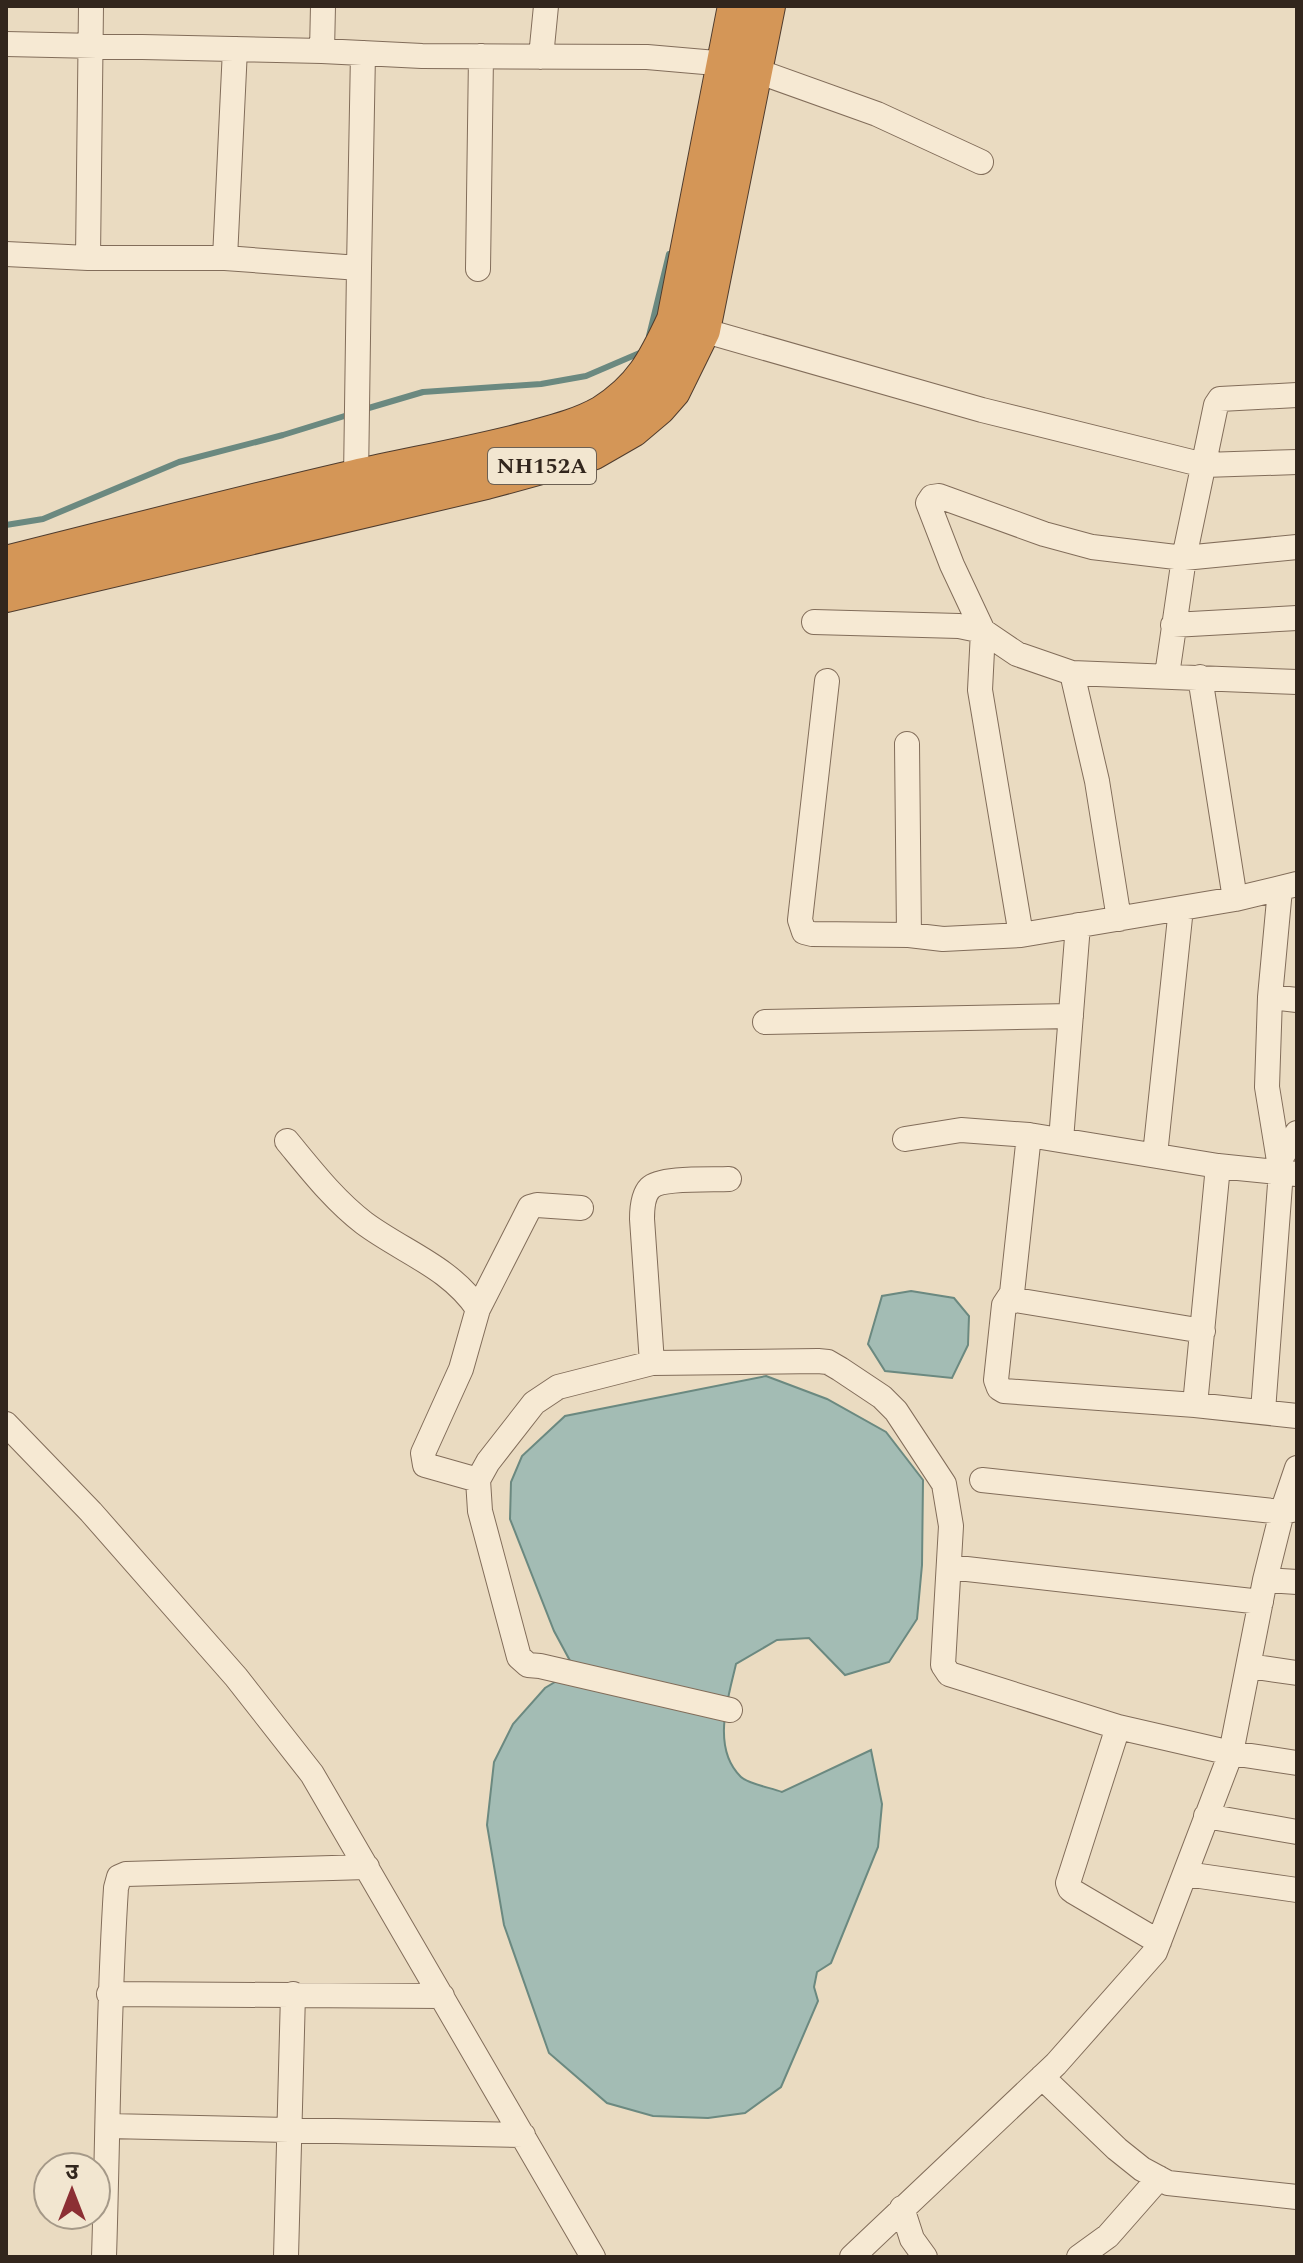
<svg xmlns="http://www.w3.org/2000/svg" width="1303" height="2263" font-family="Spectral,'Noto Sans Devanagari',serif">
  <rect width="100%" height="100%" fill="#eadbc1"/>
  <path fill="#a3bcb4" stroke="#6b8980" stroke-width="2" d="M911 1291 954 1298 969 1316 968 1345 952 1378 885 1371 868 1344 882 1296Z
    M766 1376 827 1399 886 1432 923 1480 922 1565 917 1619 889 1662 845 1675 809 1638 777 1640 736 1664C728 1699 711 1748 741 1777 748 1784 772 1788 782 1792L871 1750 882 1804 878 1847 831 1963 817 1972 814 1987 818 2001 781 2087 745 2113 708 2118 653 2116 607 2103 549 2053 504 1925 487 1825 494 1762 513 1724 545 1688 575 1670 554 1631 510 1519 511 1482 522 1456 565 1416Z"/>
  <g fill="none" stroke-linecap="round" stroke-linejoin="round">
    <path stroke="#6b8980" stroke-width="6" d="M649 336 669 254
      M362 410 423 392 541 384 586 376 642 352
      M6 525 43 519 179 462 283 435 351 414"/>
    <g stroke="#826d5a" stroke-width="26">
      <path id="minor" d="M6 44 322 51 422 56 647 57 739 65
        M322 51 323 6
        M541 57 546 6
        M754 70 877 114 981 162
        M6 254 88 258H225L359 268 356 478
        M88 258 91 6
        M225 258 235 49
        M359 268 363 53
        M478 269 481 56
        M702 330 982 410 1204 465 1297 462
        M1297 547 1184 558 1092 547 1044 534 939 496 932 497 928 503 952 565 983 631 1017 654 1072 673 1297 682
        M814 622 959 626 983 631 980 690 1021 935
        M1173 625 1297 618
        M1072 673 1097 781 1119 919
        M1167 675 1184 558 1216 405 1220 399 1297 395
        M1200 677 1235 899
        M827 681 800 920 804 932 812 934 909 935 943 939 1021 935 1235 899 1297 884
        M907 744 909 935
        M1280 889 1270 997 1297 1000
        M1270 997 1267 1087 1279 1161
        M765 1022 1071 1016
        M1029 1135 1012 1293 1004 1305 996 1380 999 1388 1004 1391 1195 1405 1297 1416
        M905 1139 961 1130 1029 1135 1218 1166 1297 1174
        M1061 1140 1078 925
        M287 1141C311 1170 334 1200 364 1223 403 1252 450 1267 478 1309
        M1155 1155 1181 908
        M1009 1299 1203 1331
        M652 1363 642 1219C642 1209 643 1195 650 1188 661 1177 713 1180 729 1179
        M1195 1405 1218 1166
        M1263 1411 1281 1171 1279 1161 1297 1133
        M6 1424 91 1512 236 1677 312 1774 593 2257
        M478 1480 425 1465 423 1453 461 1369 478 1309 530 1207 537 1205 581 1208
        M982 1480 1282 1512 1297 1509
        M949 1567 1261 1602
        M1265 1580 1297 1582
        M1249 1666 1297 1673
        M730 1710 540 1666 528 1665 519 1657 480 1511 478 1480 488 1462 534 1403 558 1387 652 1363 818 1361 828 1362 840 1369 882 1397 896 1411 944 1484 951 1526 943 1665 949 1674 1118 1727 1231 1753 1297 1763
        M1118 1727 1068 1883 1070 1889 1074 1892 1159 1942
        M1206 1816 1297 1832
        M1186 1874 1297 1890
        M109 1994 442 1996
        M1042 2077 1117 2149 1142 2169 1168 2183 1297 2197
        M108 2126 523 2135
        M902 2208 912 2239 925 2257
        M104 2257C108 2134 108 2011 116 1888L119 1877 126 1874 367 1867
        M286 2257 293 1994
        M852 2257 1056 2064 1155 1952 1231 1753 1265 1580 1282 1512 1297 1468
        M1079 2257 1108 2236 1159 2178"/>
    </g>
    <g stroke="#4f3c2e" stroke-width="38">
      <path id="highway" d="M6 564C122 535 238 505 355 478 413 465 470 455 528 440 553 433 579 427 602 414 642 389 656 361 675 320L736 6
        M6 594 486 481 592 452 632 429 658 407 672 391 702 330 767 6"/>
    </g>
    <use href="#minor" stroke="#f6e9d3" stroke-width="24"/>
    <use href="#highway" stroke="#d49657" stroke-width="36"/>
  </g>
  <g text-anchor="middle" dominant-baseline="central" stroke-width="7" stroke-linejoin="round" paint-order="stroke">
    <rect fill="#f2e6d0" stroke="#6c6053" stroke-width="2" x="488" y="448" width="108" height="36" rx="6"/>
    <g font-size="22" font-weight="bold" fill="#32261d">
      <text x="542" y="466">NH152A</text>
    </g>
  </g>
  <rect width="1303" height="2263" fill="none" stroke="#32261d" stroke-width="16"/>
  <g transform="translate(72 2191)"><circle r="38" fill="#f2e6d0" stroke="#a59988" stroke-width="2"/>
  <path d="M0-6L14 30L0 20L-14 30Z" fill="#8c2f34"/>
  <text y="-12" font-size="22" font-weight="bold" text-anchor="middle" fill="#32261d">उ</text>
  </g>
</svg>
